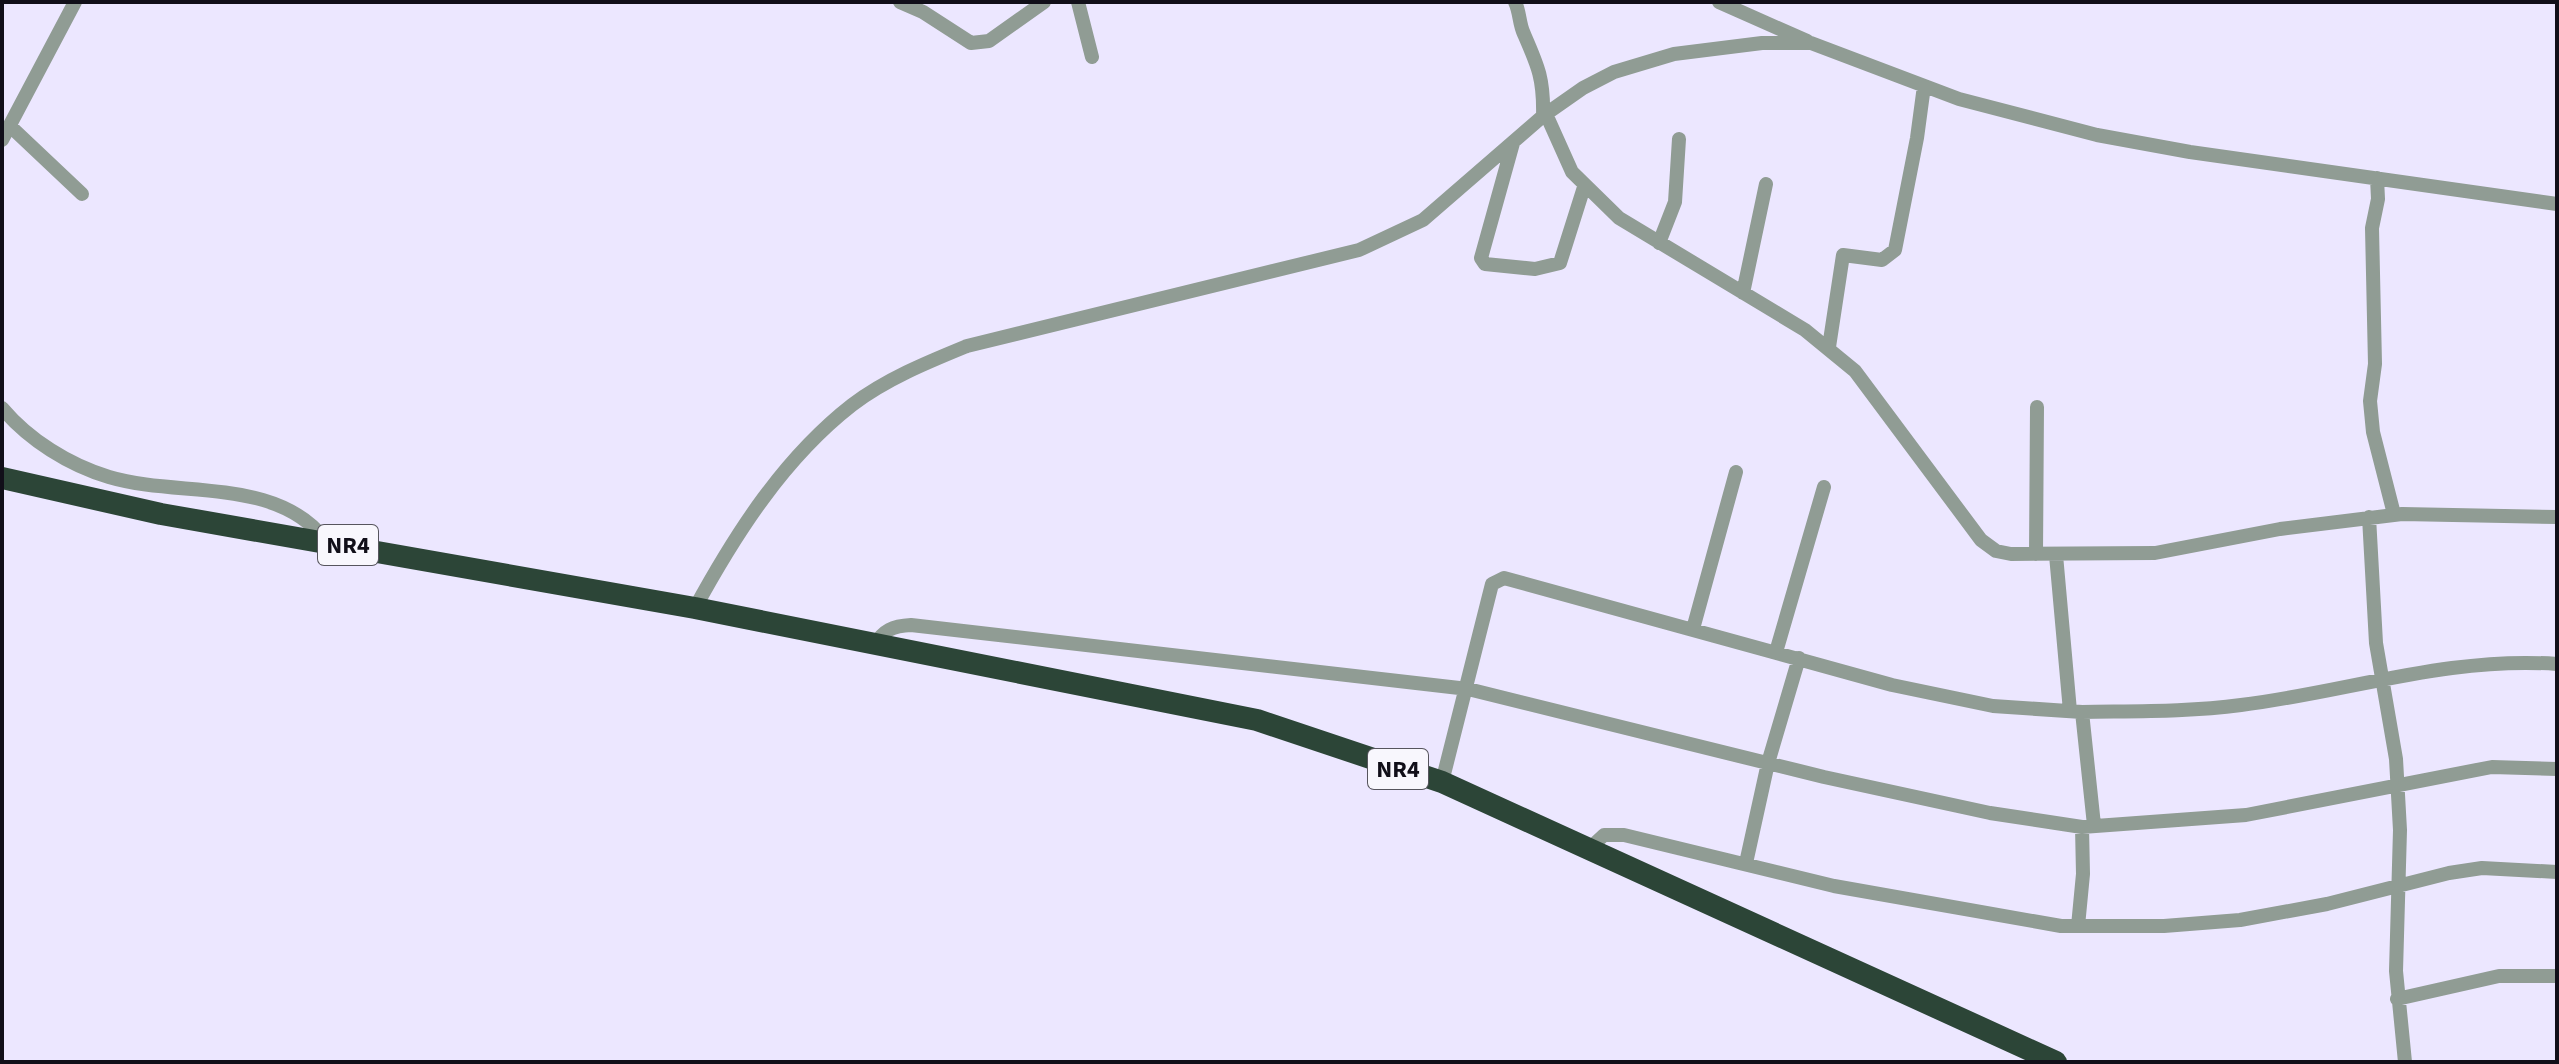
<svg xmlns="http://www.w3.org/2000/svg" width="2559" height="1064" font-family="'Source Sans 3',sans-serif">
  <rect width="100%" height="100%" fill="#ece7ff"/>
  <g fill="none" stroke-linecap="round" stroke-linejoin="round">
    <path stroke="#909c94" stroke-width="14" d="M900 2 923 12 971 43 989 41 1044 2
      M1078 2 1092 57
      M1515 2C1520 12 1519 24 1524 34 1538 66 1544 79 1543 116
      M1719 2 1807 41
      M1546 114 1572 172 1619 218 1805 330 1855 371 1981 540 1996 551 2011 554 2155 553 2280 529 2402 514 2557 517
      M10 126 82 194
      M2 140 75 2
      M1513 143 1481 258 1485 264 1535 269 1560 263 1584 187
      M2377 178 2378 199 2372 228 2375 364 2370 401 2373 432 2394 514
      M1659 243 1675 202 1679 139
      M1743 293 1766 184
      M1829 347 1843 255 1882 260 1895 250 1917 138 1924 86
      M2 408C29 440 69 465 109 477 179 498 277 476 326 541
      M2369 517 2376 643 2396 759 2400 830 2396 971 2405 1062
      M2036 554 2037 407
      M2056 555 2070 711
      M695 608C736 533 784 458 852 405 886 379 928 362 967 346L1359 250 1423 220 1543 116 1583 88 1614 72 1674 54 1762 43H1811L1959 99 2097 135 2190 152 2557 204
      M1693 629 1736 472
      M874 646C883 630 893 626 911 625L1468 689 1824 777 1990 813 2082 827 2246 815 2492 767 2557 769
      M1776 652 1824 487
      M2082 712C2135 711 2188 712 2241 705 2347 692 2448 656 2557 664
      M1442 782 1492 584 1504 578 1892 685 1993 706 2082 712 2094 825
      M1589 849 1604 835H1624L1834 886 2061 926H2164L2240 920 2327 904 2449 873 2482 868 2557 872
      M1746 863 1768 763 1799 658
      M2078 926 2083 874 2082 827
      M2397 999 2499 976H2557"/>
    <path stroke="#2c4537" stroke-width="22" d="M2 478 161 514 695 608 1257 720 1442 782 2056 1062"/>
  </g>
  <g text-anchor="middle" dominant-baseline="central" stroke-width="6" stroke-linejoin="round" paint-order="stroke">
    <g fill="#f8f7fd" stroke="#56555d" stroke-width="2">
      <rect x="318" y="525" width="60" height="40" rx="6"/>
      <rect x="1368" y="749" width="60" height="40" rx="6"/>
    </g>
    <g font-size="24" font-weight="bold" fill="#110f19">
      <text x="348" y="545">NR4</text>
      <text x="1398" y="769">NR4</text>
    </g>
  </g>
  <rect width="2559" height="1064" fill="none" stroke="#110f19" stroke-width="8"/>
</svg>
